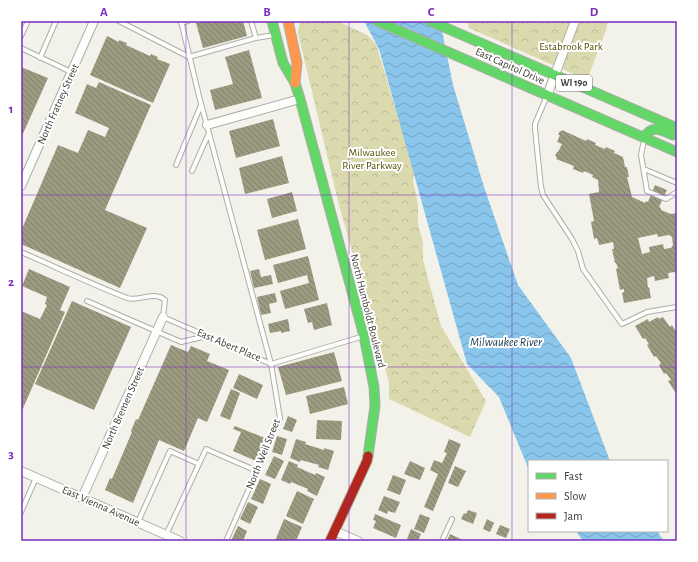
<svg xmlns="http://www.w3.org/2000/svg" width="698" height="562" font-family="'Alegreya Sans',sans-serif">
  <defs>
    <pattern id="park-crowns" width="20" height="18" patternUnits="userSpaceOnUse"><rect width="20" height="18" fill="#dbd9ae"/><path d="M2 6a3 3 0 1 1 6 0M12 15a3 3 0 1 1 6 0" fill="none" stroke="#bdbb96"/></pattern>
    <pattern id="water-waves" width="16" height="10" patternUnits="userSpaceOnUse"><rect width="16" height="10" fill="#8ac6ec"/><path d="M0 5q4-4 8 0t8 0" fill="none" stroke="#72a2c0"/></pattern>
    <pattern id="building-back-hatch" width="6" height="6" patternUnits="userSpaceOnUse"><rect width="6" height="6" fill="#9c9b81"/><path d="M-1 5l2 2M0 0l6 6M5-1l2 2" fill="none" stroke="#80806a"/></pattern>
  </defs>
  <rect width="100%" height="100%" fill="#f2f2ea"/>
  <path fill="url(#park-crowns)" d="M300 21H337L367 35 376 44 394 104 416 159 413 181 418 204V224L423 243V260L441 326 486 401 470 437 389 399V382L339 205 298 33Z
    M463 21H608L606 30 587 80 469 28 468 23Z"/>
  <path fill="url(#water-waves)" d="M364 21H440L453 85 484 187 518 285 571 358 610 461H529V470L499 397 467 364 379 49Z
    M576 531H657L664 541H583Z"/>
  <path fill="url(#building-back-hatch)" fill-rule="evenodd" d="M205 21H243L247 36 203 48 196 23Z
    M107 36 119 42V40L127 43 126 45 150 56 151 54 158 57 157 59 170 64 153 103 90 75Z
    M249 50 262 98 215 110 210 90 233 84 225 57Z
    M21 67 48 78 21 138Z
    M99 82 151 105 105 210 147 228 120 288 21 244V231L58 145 78 153 88 130 105 137 109 128 75 113 87 84 96 88Z
    M273 119 280 146 236 158 229 131Z
    M562 130 586 141 587 139 596 143 595 145 605 149 606 147 615 151 614 153 623 157 625 167H627L629 177H627L632 197 645 203 646 201 648 202 655 185 667 190 659 207 661 208V210L671 214 677 213V277L675 272 668 273 669 278 655 281 654 276 647 278 648 288 649 287 651 298 624 303 622 293 624 292V289L620 290 616 269 618 268 616 263H615L612 249H614L613 242 599 245 597 238 594 239 591 222 594 221 589 194 599 192 598 180 592 177 593 175 584 171 583 173 573 169 574 166 556 159 557 157 555 156 557 152H558L562 144 557 142 560 135H558L560 131H562ZM657 234 658 237 669 235 672 237 673 245 671 248 664 249 663 244 649 247 650 252 642 254 638 238Z
    M282 156 289 183 245 194 239 168Z
    M292 192 297 211 272 218 267 199Z
    M298 219 306 249 265 260 257 230Z
    M308 256 319 300 285 309 280 291 309 283 307 275 278 283 273 265Z
    M29 269 70 287 60 310 65 312 21 413V311L40 319 47 305 45 304 47 297 22 286Z
    M259 269 261 277 271 275 273 284 254 288 250 271Z
    M275 293 277 302 269 304 271 313 261 315 257 297Z
    M72 301 131 327 94 410 35 384Z
    M327 303 332 325 314 330 312 322 308 323 304 309Z
    M658 317 659 319 663 317 670 327 672 325 677 333V395L668 381 671 380 666 373 664 374 659 365 661 363 656 356 654 357 647 345 649 344 645 338 643 339 635 326 648 319 649 322Z
    M288 319 290 331 281 333V331L270 333 268 324Z
    M171 345 188 352 191 346 210 354 207 361 229 370 207 422 198 418 184 451 159 440 133 503 105 490 110 478 112 479 132 432 131 431 136 419 138 420Z
    M334 352 342 381 286 395 278 367Z
    M239 374 263 385 257 399 233 388Z
    M344 387 348 404 310 414 306 396Z
    M231 389 240 393 230 420 220 416Z
    M288 416 297 420 292 432 283 429Z
    M317 420 342 421 341 440 316 439Z
    M235 426 265 438 256 461 233 451 241 432 233 429Z
    M277 436 287 439 282 455 272 452Z
    M296 439 306 442 305 444 324 450V448L334 451 328 470 318 467 319 465 301 460 300 462 290 458Z
    M449 439 461 444 433 511 424 507 438 474 430 470 434 460 442 463 447 453 444 452Z
    M274 456 284 461 275 479 265 475Z
    M289 461 298 465 297 467 315 475 316 473 325 477 317 496 307 491 308 489 291 482 290 484 281 480Z
    M410 461 425 468 420 480 404 474Z
    M455 466 466 471 458 487 448 483Z
    M393 475 406 480 400 495 387 490Z
    M260 479 271 484 263 504 251 499Z
    M297 491 314 499 303 524 286 516Z
    M384 496 400 502 395 513 388 511 387 514 378 510Z
    M248 502 258 507 250 524 240 519Z
    M468 510 477 513 473 524 461 519 464 513 466 514Z
    M375 514 401 525 396 538 373 528 376 521 373 520Z
    M420 514 430 518 424 533 414 529Z
    M284 519 302 527 296 541H275Z
    M487 519 494 523 490 532 483 529Z
    M500 525 510 529 506 538 496 534Z
    M238 526 247 531 243 541H231Z
    M411 529 421 534 418 541H411L407 539Z
    M450 534 465 541H447Z"/>
  <g fill="none" stroke-linecap="round" stroke-linejoin="round">
    <g stroke="#aeaea8" stroke-width="6">
      <path id="lane" d="M119 21 189 57 256 38 251 21
        M181 21 199 96 271 364 280 418 226 541
        M181 23 188 21
        M21 36 28 21
        M256 38 274 35
        M21 48 71 72
        M40 58 56 21
        M546 98 535 124V129L541 187 543 195 572 239 578 251 583 269 622 324 647 312 677 307
        M644 140 641 155 647 191 666 199 677 192
        M176 165 201 105
        M644 169 677 183
        M192 171 209 133
        M21 252C56 267 91 284 127 298 139 302 154 290 165 300L163 317 271 364 364 336
        M87 301 181 342 207 336
        M199 464 206 449 257 471
        M21 512 36 478
        M138 522 170 451 199 464 166 535
        M442 541 452 519"/>
    </g>
    <g stroke="#aeaea8" stroke-width="10">
      <path id="street" d="M547 96 575 21
        M207 125 300 99
        M21 186 94 21
        M21 471 180 541
        M82 498 163 317
        M335 531 358 541"/>
    </g>
    <g stroke="#aeaea8" stroke-width="11">
      <path id="fast" d="M272 21 283 63 295 83 300 99 364 336 374 387 375 406 368 456
        M289 21V22
        M377 21 677 152
        M430 21 677 128
        M644 138C652 124 661 130 673 135"/>
    </g>
    <g stroke="#aeaea8" stroke-width="11">
      <path id="slow" d="M288 21 297 63 295 83"/>
    </g>
    <g stroke="#aeaea8" stroke-width="11">
      <path id="jam" d="M330 541 367 461 368 456"/>
    </g>
    <use href="#lane" stroke="#fdfdfc" stroke-width="4"/>
    <use href="#street" stroke="#fdfdfc" stroke-width="8"/>
    <use href="#fast" stroke="#63d668" stroke-width="9"/>
    <use href="#slow" stroke="#ff974d" stroke-width="9"/>
    <use href="#jam" stroke="#b3261e" stroke-width="9"/>
  </g>
  <path fill="none" stroke="#7b2cbf" stroke-width="1" stroke-opacity="0.55" d="M186 21V541M349 21V541M512 21V541M21 195H677M21 367H677"/>
  <g text-anchor="middle" dominant-baseline="central" stroke-width="4" stroke-linejoin="round" paint-order="stroke">
    <rect fill="#fff" stroke="#777672" stroke-width="1" x="556" y="75" width="36" height="16" rx="3"/>
    <g font-size="10" font-weight="bold" fill="#3d3c36">
      <text x="574" y="83">WI 190</text>
    </g>
    <g font-size="11" fill="#565204" stroke="#fff">
      <text x="571" y="46">Estabrook Park</text>
      <text x="372" y="152">Milwaukee<tspan x="372" dy="13">River Parkway</tspan></text>
    </g>
    <g font-size="11" fill="#3d3c36" stroke="#fff">
      <text transform="translate(510 66) rotate(24)">East Capitol Drive</text>
      <text transform="translate(58 104) rotate(-66)">North Fratney Street</text>
      <text transform="translate(368 311) rotate(76)">North Humboldt Boulevard</text>
      <text transform="translate(229 345) rotate(23)">East Abert Place</text>
      <text transform="translate(123 408) rotate(-66)">North Bremen Street</text>
      <text transform="translate(263 454) rotate(-68)">North Weil Street</text>
      <text transform="translate(101 506) rotate(24)">East Vienna Avenue</text>
    </g>
    <g font-size="12" font-style="italic" fill="#0e334b" stroke="#fff">
      <text x="506" y="342">Milwaukee River</text>
    </g>
  </g>
  <rect width="698" height="562" fill="none" stroke="#ffffff" stroke-width="44"/>
  <rect x="528" y="460" width="140" height="72" fill="#ffffff" stroke="#b1b1af"/>
  <rect x="536" y="473" width="20" height="6" fill="#63d668" stroke="#b1b1af"/>
  <text x="564" y="480" font-size="12" fill="#3d3c36">Fast</text>
  <rect x="536" y="493" width="20" height="6" fill="#ff974d" stroke="#b1b1af"/>
  <text x="564" y="500" font-size="12" fill="#3d3c36">Slow</text>
  <rect x="536" y="513" width="20" height="6" fill="#b3261e" stroke="#b1b1af"/>
  <text x="564" y="520" font-size="12" fill="#3d3c36">Jam</text>
  <rect x="22" y="22" width="654" height="518" fill="none" stroke="#7b2cbf" stroke-width="1.5"/>
  <g font-size="13" text-anchor="middle" font-weight="bold" fill="#7b2cbf">
    <text x="104" y="16">A</text>
    <text x="267" y="16">B</text>
    <text x="431" y="16">C</text>
    <text x="594" y="16">D</text>
    <text x="11" y="113">1</text>
    <text x="11" y="286">2</text>
    <text x="11" y="458">3</text>
  </g>
</svg>
